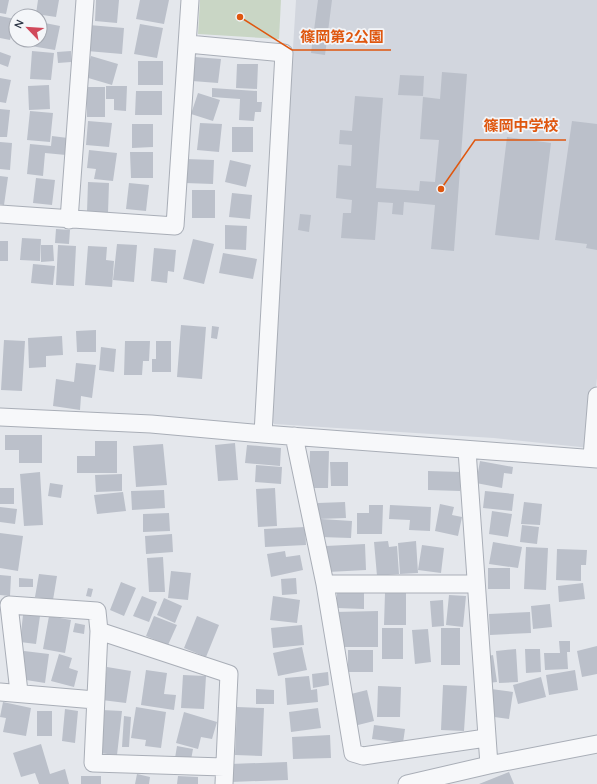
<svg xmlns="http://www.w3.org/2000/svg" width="597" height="784" font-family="Quicksand,'Noto Sans JP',sans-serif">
  <rect width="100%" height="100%" fill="#e4e7ec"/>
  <path fill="#d2d6de" d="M296 0H597V378L590 448 494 438 274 424 270 417Z"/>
  <path fill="#c9d6c5" d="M200 0H281L279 39 198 34Z"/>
  <path fill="#bbc0ca" d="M0 0H9L6 14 0 13Z
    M38 0H59L56 17 36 14Z
    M96 0H119L117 23 95 21Z
    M140 0H169L164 24 136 19Z
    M318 0H332L325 55 311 53Z
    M0 16 15 19 10 40 0 38Z
    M40 22 60 26 55 50 31 46 32 40H40Z
    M140 24 163 28 157 58 134 54Z
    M89 25 124 28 122 54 87 51Z
    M32 51 54 53 51 80 30 79Z
    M71 51V62L58 63 57 52Z
    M0 52 11 56 8 67 0 64Z
    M91 56 118 64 112 85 85 77Z
    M195 57 221 59 218 83 192 81Z
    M138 61H163V85H138Z
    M237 64H258L257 89 236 88Z
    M442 72 467 74 454 251 431 249 435 205 404 202 403 215 392 214 393 203 378 202 375 240 341 238 343 213H351L352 200 336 198 338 165 351 166 352 145 339 144 340 130 352 131 355 96 383 98 376 188 419 191 420 181 435 182 439 140 420 139 423 97 440 99Z
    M400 75 424 76 423 96 398 95Z
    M0 78 11 80 6 103 0 102Z
    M49 85 50 109 29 110 28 86Z
    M106 86H127L126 111 114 110V99H106Z
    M87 87H105V117H87Z
    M212 88 257 91V102H262L261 112H255L254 121 239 120 240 99 212 97Z
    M136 91H162V115H135Z
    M198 93 220 100 213 121 191 114Z
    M0 109 10 110 7 137H0Z
    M30 111 53 113 50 142 27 140Z
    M88 121 112 123 109 147 86 145Z
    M572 121 597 124V250L586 248 587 244 555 240Z
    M200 123 222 124 219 152 197 150Z
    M132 124H153V147L132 148Z
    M232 127H253V152H232Z
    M52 136 68 138 66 155 45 153 43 176 27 174 30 144 51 146Z
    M507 137 551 143 539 240 495 235Z
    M0 142 12 143 10 170 0 169Z
    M89 150 117 153 113 181 94 179 96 169 87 168Z
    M130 152H153V178H131Z
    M186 159 214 160 213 184 185 183Z
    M230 160 251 165 246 187 225 182Z
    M0 176 8 177 4 205 0 204Z
    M36 178 55 180 52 205 33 203Z
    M88 182 109 183 108 213 87 212Z
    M129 183 149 185 146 211 126 209Z
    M192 190H215V218H192Z
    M232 193 252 195 250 219 229 217Z
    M300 214 311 215 309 232 298 230Z
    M225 225 247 226 246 250 225 249Z
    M56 229 70 230 69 244 55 243Z
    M22 238 41 239 40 261 20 260Z
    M193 239 214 244 204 284 183 279Z
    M0 241H8V261H0Z
    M117 244 137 245 134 282 113 280Z
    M41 245H53L54 261 41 262Z
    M58 245 76 246 74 286 56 285Z
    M88 246 107 247 106 260 114 261 112 287 85 285Z
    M154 248 176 250 174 272 168 271 167 283 151 281Z
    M223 253 257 259 253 279 219 273Z
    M33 264 55 266 53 285 31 283Z
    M181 325 206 327 202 379 177 377Z
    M212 326 219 327 217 339 211 338Z
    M96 330V352H77L76 331Z
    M62 336 63 355 46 356V367L29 368 28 338Z
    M4 340 25 341 22 391 1 390Z
    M125 341H150L149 361H143L142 375H124Z
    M156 341H171V372H152V359H156Z
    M101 347 116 349 114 372 99 370Z
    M76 363 96 365 92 398 81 396 80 410 53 406 56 379 74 382Z
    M5 435H42V463H19V450H5Z
    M95 441H117V473H77V456H95Z
    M235 443 238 480 218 481 215 445Z
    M163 444 167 485 136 487 133 446Z
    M247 445 281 448 280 466 245 463Z
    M310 451H329L328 488H309Z
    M480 461 513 467 512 474 504 473 502 488 476 483Z
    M330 462H348V486H331Z
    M256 465 282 467 281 484 255 482Z
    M428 471 461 472 460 491 428 490Z
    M40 472 43 525 24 526 20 474Z
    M122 474V491L96 492 95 475Z
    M50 483 63 485 61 498 48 496Z
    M0 488H14V504H0Z
    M275 488 277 526 258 527 256 489Z
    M164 490 165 508 132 510 131 491Z
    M485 491 514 494 512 511 483 508Z
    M123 492 126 511 97 514 94 495Z
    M345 502 346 518 318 519V503Z
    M524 502 542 504 540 525 521 524Z
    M440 504 454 507 452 515 462 517 458 536 435 531Z
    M369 505H383L382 534H357V513H369Z
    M390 505 431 507 430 531 409 530 410 520 389 519Z
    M0 507 17 509 15 524 0 522Z
    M492 511 512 514 508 537 489 534Z
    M169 513 170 531 143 532V514Z
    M321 519 352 521 351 538 320 537Z
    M522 525 539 527 537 544 520 542Z
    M305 527 306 545 265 547 264 529Z
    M0 533 23 536 18 571 0 568Z
    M172 534 173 552 146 554 145 536Z
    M388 541 389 547 397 546 399 574 377 576 374 542Z
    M416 541 418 573 400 574 398 543Z
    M493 542 522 547 518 568 489 564Z
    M365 544 366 570 328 572 326 546Z
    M422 545 444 548 441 573 418 570Z
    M526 547 548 548 546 590 524 589Z
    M557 549 587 550 586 565H581V581L556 580Z
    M285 551 286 557 300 555 303 570 271 577 267 554Z
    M163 557 165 592H149L147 558Z
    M488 568H510V589H488Z
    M171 571 191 573 188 600 168 598Z
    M39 574 57 576 53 600 35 597Z
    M0 575 11 576 10 596 0 595Z
    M19 578 33 579V587H19Z
    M296 578 297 594 282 595 281 579Z
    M121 582 136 588 124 616 110 610Z
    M583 583 585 599 559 602 558 586Z
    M88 588 93 589 91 597 86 596Z
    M337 590 364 591V609L337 608Z
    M385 593H406V625H384Z
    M449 595 466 596 463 627 446 625Z
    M142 596 157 602 149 622 133 616Z
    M273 596 300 600 297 623 270 620Z
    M164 598 182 606 175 623 157 615Z
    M443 600 444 626 432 627 430 601Z
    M550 604 552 627 533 629 531 606Z
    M378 611V647H336L335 612Z
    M530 612 531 633 490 635 489 614Z
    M23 615 40 616 36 644 20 642Z
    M49 616 71 620 65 653 43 649Z
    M154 616 177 625 168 645 146 636Z
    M197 616 219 625 206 657 184 648Z
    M75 623 85 625 84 634 73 632Z
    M302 625 304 645 273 648 271 628Z
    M382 628H403V659H382Z
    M441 628H460V665H441Z
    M428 629 431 662 415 664 412 630Z
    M559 641H570V652H567L568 669 545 670 544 653H560Z
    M597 646V674L582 677 577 651Z
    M302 647 307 670 278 676 273 653Z
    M516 649 518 682 499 683 496 651Z
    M525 649H540L541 672 526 673Z
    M348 650H373V672H348Z
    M24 651 49 654 45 683 20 679Z
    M59 654 72 658 69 668 78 671 74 687 51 681Z
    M493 655 497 682 488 683 484 657Z
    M107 667 131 671 126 703 102 700Z
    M146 670 167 673 164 694 176 695 174 710 141 705Z
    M575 670 578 690 549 695 546 675Z
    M328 672 329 685 313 688 312 674Z
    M183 675 206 676 204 709 181 708Z
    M309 676 311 690 317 689 318 702 287 705 285 678Z
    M541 677 546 697 518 704 513 685Z
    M443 685 467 686 464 731 441 730Z
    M378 686 401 687 400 717H377Z
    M256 689 274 690V704H256Z
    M491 689 513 692 509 719 487 716Z
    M367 690 374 721 354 726 347 695Z
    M3 702 31 708 26 736 3 732 6 718 0 717Z
    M136 707 166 712 161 748 145 746 146 740 131 738Z
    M237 707 264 708 262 756 235 755Z
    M318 708 321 728 291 732 289 712Z
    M65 709 78 711 75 743 62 741Z
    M102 710 122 711 117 755 98 753Z
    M37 711H52V736H37Z
    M184 712 217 722 212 739 201 737 198 749 176 743Z
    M124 716 131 717 129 747H122Z
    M374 725 405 729 403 743 372 739Z
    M330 735 331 758 293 759 292 737Z
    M41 744 50 774 65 769 69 784H39L35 773 21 777 13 753Z
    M177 746 193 749 191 760 175 758Z
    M287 762 288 780 231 782 230 764Z
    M509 772 514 784H479Z
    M137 774 150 777 149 784H135Z
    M81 776H101V784H81Z
    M178 776 198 777V784H177Z"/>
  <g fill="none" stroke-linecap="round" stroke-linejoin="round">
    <g stroke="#a9aeb7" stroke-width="19">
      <path id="minor" d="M188 44 284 53 263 434
        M0 214 175 226 190 0
        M69 220 85 0
        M0 417 151 424 263 434 597 459
        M294 436 325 584 353 753 363 756 486 738
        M467 450 489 765
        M592 457 597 396
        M325 584H476
        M99 631 229 674 224 784
        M0 692 95 700
        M19 692 9 605 97 611 99 631 93 763 224 767
        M407 784 489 765 597 744"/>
    </g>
    <use href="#minor" stroke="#f7f8fa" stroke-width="17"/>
  </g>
  <path fill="none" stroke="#df570f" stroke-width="1.5" d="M240 17L292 50H391M441 189L475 140H566"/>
  <g fill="#df570f" stroke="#f4f6f9" stroke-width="1.5">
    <circle cx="240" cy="17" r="4"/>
    <circle cx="441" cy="189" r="4"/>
  </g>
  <g font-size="15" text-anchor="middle" font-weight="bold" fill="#df570f" stroke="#f4f6f9" stroke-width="3.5" stroke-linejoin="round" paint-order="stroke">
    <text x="342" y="42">篠岡第2公園</text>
    <text x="521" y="131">篠岡中学校</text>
  </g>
  <g transform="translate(28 28) rotate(295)"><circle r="19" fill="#f4f6f9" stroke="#a4a8b1"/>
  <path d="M0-3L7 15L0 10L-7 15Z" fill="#d1495b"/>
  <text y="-6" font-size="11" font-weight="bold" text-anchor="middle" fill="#2b3445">N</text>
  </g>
</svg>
